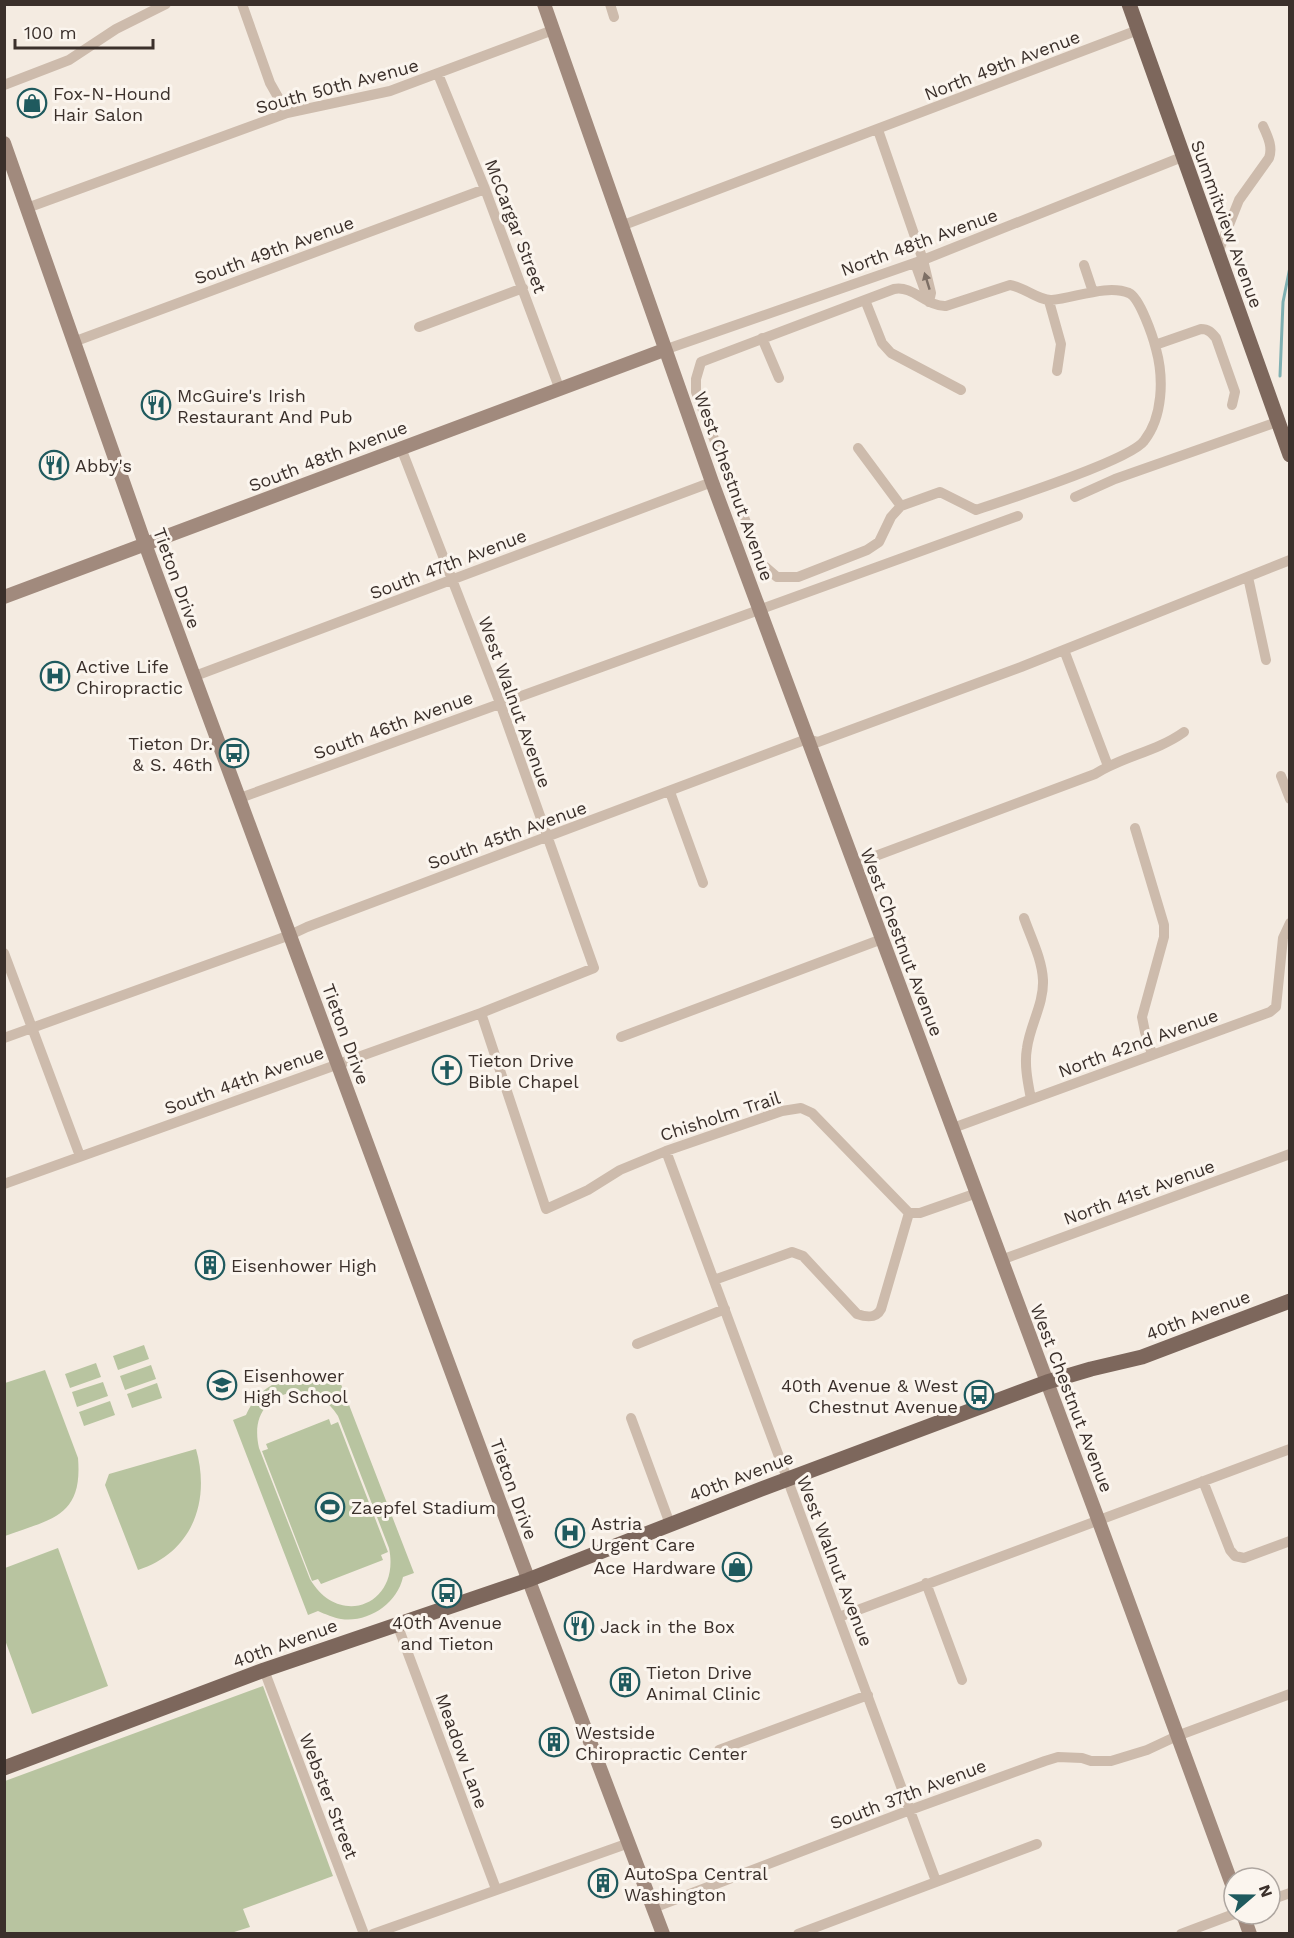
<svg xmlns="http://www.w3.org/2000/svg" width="1294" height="1938" font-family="'Work Sans',sans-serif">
  <rect width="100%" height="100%" fill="#f4ebe1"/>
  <path fill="#b8c4a0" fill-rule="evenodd" d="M144 1345 149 1359 118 1370 113 1356Z
    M96 1363 101 1377 70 1388 65 1374Z
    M151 1365 156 1379 125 1390 120 1376Z
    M45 1370 78 1458C83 1517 51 1519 5 1536V1383Z
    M296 1377 313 1379 325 1384 339 1379 414 1573 403 1577C397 1604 368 1623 341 1619 334 1618 325 1614 318 1611L308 1615 233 1420 246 1415C256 1392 271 1382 296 1377ZM297 1391C316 1393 328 1400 338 1416L389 1548C401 1605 339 1629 310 1579L259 1448C252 1417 265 1397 297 1391Z
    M103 1382 108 1396 77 1407 72 1392Z
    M157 1383 162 1398 132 1408 127 1394Z
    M110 1401 115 1415 84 1426 79 1412Z
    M329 1419 331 1425 338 1422 388 1552 381 1555 383 1560 321 1584 318 1579 312 1581 262 1451 268 1449 266 1444Z
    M196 1449C211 1501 192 1553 138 1570L105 1485 109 1474Z
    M58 1548 108 1686 32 1714 5 1640V1568Z
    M263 1686 333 1876 243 1909 250 1927 231 1933H5V1781Z"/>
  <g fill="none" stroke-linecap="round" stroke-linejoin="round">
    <path stroke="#7fb0b2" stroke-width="3" d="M1280 376 1283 302 1290 267"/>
    <path stroke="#cdbbac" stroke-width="10" d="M242 4 270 83 287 113
      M610 4 614 17
      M438 74 485 189 560 390
      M4 85 69 60 116 29 166 4
      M878 130 923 260 931 293 929 302 915 263
      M27 208 287 113 390 91 553 30
      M621 226 1138 30
      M1217 255 1239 200 1269 158C1273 147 1268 137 1263 126
      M1084 265 1093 292
      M1010 285C1024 287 1039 301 1052 300 1075 298 1107 284 1129 293 1140 298 1153 337 1156 349 1164 378 1163 417 1144 441 1130 460 1006 500 976 510L940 492 901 506 891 517 879 542 867 550 798 577H777L762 564 696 392V379L701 362 894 289C913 285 927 307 946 306Z
      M865 300 882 343 891 353 961 390
      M1049 301 1061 344 1057 371
      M419 327 523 288
      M762 338 779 378
      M76 341 485 189
      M1155 345 1201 329C1208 329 1211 332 1216 338L1235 392 1232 405
      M664 350 923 260 1182 157
      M858 448 901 506
      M1075 497 1115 479 1277 422
      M1248 577 1266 660
      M1064 650 1108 766
      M195 676 712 482
      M1281 776 1290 799
      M670 792 703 883
      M240 798 1018 516
      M1135 828 1164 925V937L1142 1017 1145 1032 1152 1054
      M854 864 1095 774C1123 756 1156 752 1184 732
      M1024 918C1031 938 1042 959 1043 980 1044 1004 1030 1025 1027 1048 1024 1065 1028 1083 1031 1099
      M4 953 80 1156
      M481 1013 546 1209 588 1190 620 1170 666 1151 782 1111 801 1108 812 1113 909 1213
      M621 1037 882 939
      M4 1038 290 935 307 927 807 739 818 742 1021 667 1290 560
      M953 1128 1270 1012 1276 1007 1283 938 1290 923
      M666 1151 936 1881
      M4 1184 481 1013 594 968 500 703 401 448
      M909 1213H920L977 1193
      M1001 1260 1290 1154
      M714 1280 792 1252 803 1256 857 1314C866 1317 876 1319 881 1309L909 1213
      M637 1344 725 1309
      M631 1418 670 1524
      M1203 1481 1230 1550 1235 1556 1244 1558 1290 1541
      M926 1583 962 1680
      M839 1617 1290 1449
      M397 1624 496 1889
      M264 1670 364 1934
      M719 1750 868 1695
      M1270 1900 1290 1893
      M653 1908 910 1810 1045 1761 1058 1757 1082 1758 1091 1761H1111L1147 1750 1177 1736 1290 1694
      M373 1934 629 1843
      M798 1934 1037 1844
      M1181 1934 1234 1914"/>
    <path stroke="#a18a7d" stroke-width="14" d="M544 4 712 482 1098 1519 1234 1890
      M4 143 145 544 523 1565 663 1934
      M4 597 664 350
      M1243 1914 1250 1934"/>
    <path stroke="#7d675c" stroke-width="15" d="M1129 4 1290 455
      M4 1768 264 1670 528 1580 764 1488 1047 1382 1091 1369 1142 1357 1290 1301"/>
  </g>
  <defs><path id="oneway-solid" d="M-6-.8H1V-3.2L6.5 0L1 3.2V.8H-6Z" transform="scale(1.5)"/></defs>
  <use fill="#7d6f65" href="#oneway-solid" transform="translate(927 281) rotate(-107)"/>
  <defs>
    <g id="shop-ring" transform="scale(1.5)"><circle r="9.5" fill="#fbf5ee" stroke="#1f5a5e" stroke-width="1.5"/><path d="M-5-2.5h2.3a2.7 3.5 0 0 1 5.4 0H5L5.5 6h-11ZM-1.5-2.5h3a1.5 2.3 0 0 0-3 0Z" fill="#1f5a5e"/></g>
    <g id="restaurant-ring" transform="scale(1.5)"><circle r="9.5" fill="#fbf5ee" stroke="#1f5a5e" stroke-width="1.5"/><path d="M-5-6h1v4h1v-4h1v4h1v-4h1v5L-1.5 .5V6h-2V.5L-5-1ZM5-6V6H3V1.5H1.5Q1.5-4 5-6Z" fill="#1f5a5e"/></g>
    <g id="hospital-ring" transform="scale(1.5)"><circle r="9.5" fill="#fbf5ee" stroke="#1f5a5e" stroke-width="1.5"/><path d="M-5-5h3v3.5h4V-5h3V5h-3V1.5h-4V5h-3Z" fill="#1f5a5e"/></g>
    <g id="bus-ring" transform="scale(1.5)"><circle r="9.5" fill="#fbf5ee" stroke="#1f5a5e" stroke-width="1.5"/><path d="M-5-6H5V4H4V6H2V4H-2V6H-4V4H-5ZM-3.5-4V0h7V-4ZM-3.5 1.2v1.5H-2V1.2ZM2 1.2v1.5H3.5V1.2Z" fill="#1f5a5e"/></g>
    <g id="church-ring" transform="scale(1.5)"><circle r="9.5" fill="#fbf5ee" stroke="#1f5a5e" stroke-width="1.5"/><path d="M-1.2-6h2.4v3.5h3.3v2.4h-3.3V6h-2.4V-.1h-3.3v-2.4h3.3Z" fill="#1f5a5e"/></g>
    <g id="building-ring" transform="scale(1.5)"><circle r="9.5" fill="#fbf5ee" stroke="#1f5a5e" stroke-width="1.5"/><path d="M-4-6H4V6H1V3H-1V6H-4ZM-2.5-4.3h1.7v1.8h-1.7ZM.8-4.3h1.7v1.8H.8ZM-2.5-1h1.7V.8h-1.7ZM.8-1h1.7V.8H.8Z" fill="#1f5a5e"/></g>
    <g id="school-ring" transform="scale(1.5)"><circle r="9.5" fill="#fbf5ee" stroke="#1f5a5e" stroke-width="1.5"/><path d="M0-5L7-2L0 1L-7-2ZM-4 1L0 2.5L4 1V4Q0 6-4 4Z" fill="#1f5a5e"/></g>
    <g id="stadium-ring" transform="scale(1.5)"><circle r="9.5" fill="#fbf5ee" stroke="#1f5a5e" stroke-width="1.5"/><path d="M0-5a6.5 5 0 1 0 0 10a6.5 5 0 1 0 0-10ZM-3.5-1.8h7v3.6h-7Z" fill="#1f5a5e"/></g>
  </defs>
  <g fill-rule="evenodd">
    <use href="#shop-ring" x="32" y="103"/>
    <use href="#restaurant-ring" x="156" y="405"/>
    <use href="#restaurant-ring" x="54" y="465"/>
    <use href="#hospital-ring" x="55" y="676"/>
    <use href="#bus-ring" x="234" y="753"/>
    <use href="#church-ring" x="447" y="1070"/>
    <use href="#building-ring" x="210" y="1265"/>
    <use href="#school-ring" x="222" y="1385"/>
    <use href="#bus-ring" x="979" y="1395"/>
    <use href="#stadium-ring" x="330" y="1507"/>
    <use href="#hospital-ring" x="570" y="1533"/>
    <use href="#shop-ring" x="737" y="1567"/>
    <use href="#bus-ring" x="447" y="1593"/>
    <use href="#restaurant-ring" x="579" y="1626"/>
    <use href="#building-ring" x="625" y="1682"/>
    <use href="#building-ring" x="554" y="1742"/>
    <use href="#building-ring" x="603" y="1883"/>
  </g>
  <g text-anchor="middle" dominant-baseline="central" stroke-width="6" stroke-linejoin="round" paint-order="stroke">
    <g font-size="18" fill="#3b302b" stroke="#fbf5ee">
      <text transform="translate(1002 65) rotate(-21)">North 49th Avenue</text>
      <text transform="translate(337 86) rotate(-15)">South 50th Avenue</text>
      <text transform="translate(1227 224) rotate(70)">Summitview Avenue</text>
      <text transform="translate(516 226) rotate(69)">McCargar Street</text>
      <text transform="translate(919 242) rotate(-20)">North 48th Avenue</text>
      <text transform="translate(274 250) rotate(-20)">South 49th Avenue</text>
      <text transform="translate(328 456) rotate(-21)">South 48th Avenue</text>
      <text transform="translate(734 486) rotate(70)">West Chestnut Avenue</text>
      <text transform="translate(448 564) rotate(-21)">South 47th Avenue</text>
      <text transform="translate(177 578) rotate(70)">Tieton Drive</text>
      <text transform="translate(515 702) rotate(70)">West Walnut Avenue</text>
      <text transform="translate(393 725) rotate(-20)">South 46th Avenue</text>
      <text transform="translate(507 835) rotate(-20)">South 45th Avenue</text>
      <text transform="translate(902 942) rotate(69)">West Chestnut Avenue</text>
      <text transform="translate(346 1034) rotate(70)">Tieton Drive</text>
      <text transform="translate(1138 1043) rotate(-20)">North 42nd Avenue</text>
      <text transform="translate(244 1080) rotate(-20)">South 44th Avenue</text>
      <text transform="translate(720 1116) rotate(-18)">Chisholm Trail</text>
      <text transform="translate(1139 1192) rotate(-20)">North 41st Avenue</text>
      <text transform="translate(1198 1315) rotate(-21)">40th Avenue</text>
      <text transform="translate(1072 1398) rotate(69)">West Chestnut Avenue</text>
      <text transform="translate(741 1476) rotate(-21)">40th Avenue</text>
      <text transform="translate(514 1489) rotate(70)">Tieton Drive</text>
      <text transform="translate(835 1561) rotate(69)">West Walnut Avenue</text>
      <text transform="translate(285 1643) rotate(-20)">40th Avenue</text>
      <text transform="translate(462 1751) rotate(70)">Meadow Lane</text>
      <text transform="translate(908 1794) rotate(-21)">South 37th Avenue</text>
      <text transform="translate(329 1796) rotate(69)">Webster Street</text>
    </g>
    <g font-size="18" fill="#3b302b" stroke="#fbf5ee" text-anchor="start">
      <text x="53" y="93">Fox-N-Hound<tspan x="53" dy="21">Hair Salon</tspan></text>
      <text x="177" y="395">McGuire's Irish<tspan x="177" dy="21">Restaurant And Pub</tspan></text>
      <text x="75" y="465">Abby's</text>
      <text x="76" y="666">Active Life<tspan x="76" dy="21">Chiropractic</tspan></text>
      <text x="213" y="743" text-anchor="end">Tieton Dr.<tspan x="213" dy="21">&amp; S. 46th</tspan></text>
      <text x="468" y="1060">Tieton Drive<tspan x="468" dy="21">Bible Chapel</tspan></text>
      <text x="231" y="1265">Eisenhower High</text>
      <text x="243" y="1375">Eisenhower<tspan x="243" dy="21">High School</tspan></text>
      <text x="958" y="1385" text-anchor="end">40th Avenue &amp; West<tspan x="958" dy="21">Chestnut Avenue</tspan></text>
      <text x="351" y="1507">Zaepfel Stadium</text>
      <text x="591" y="1523">Astria<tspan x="591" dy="21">Urgent Care</tspan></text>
      <text x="716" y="1567" text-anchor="end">Ace Hardware</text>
      <text x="447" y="1622" text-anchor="middle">40th Avenue<tspan x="447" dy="21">and Tieton</tspan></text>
      <text x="600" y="1626">Jack in the Box</text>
      <text x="646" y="1672">Tieton Drive<tspan x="646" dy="21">Animal Clinic</tspan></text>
      <text x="575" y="1732">Westside<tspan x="575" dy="21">Chiropractic Center</tspan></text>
      <text x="624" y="1873">AutoSpa Central<tspan x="624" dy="21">Washington</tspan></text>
    </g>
  </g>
  <rect width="1294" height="1938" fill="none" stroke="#3b302b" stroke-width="12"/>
  <g transform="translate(1252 1896) rotate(70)"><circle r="28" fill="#fbf5ee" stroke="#aea6a0" stroke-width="1.5"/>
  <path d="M0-4.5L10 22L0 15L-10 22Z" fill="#1f5a5e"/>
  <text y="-9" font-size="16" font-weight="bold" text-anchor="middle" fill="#3b302b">N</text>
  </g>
  <path d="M15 39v9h138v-9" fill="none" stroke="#3b302b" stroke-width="3"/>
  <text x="24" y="39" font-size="18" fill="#3b302b" stroke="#fbf5ee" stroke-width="4.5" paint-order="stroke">100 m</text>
</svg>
